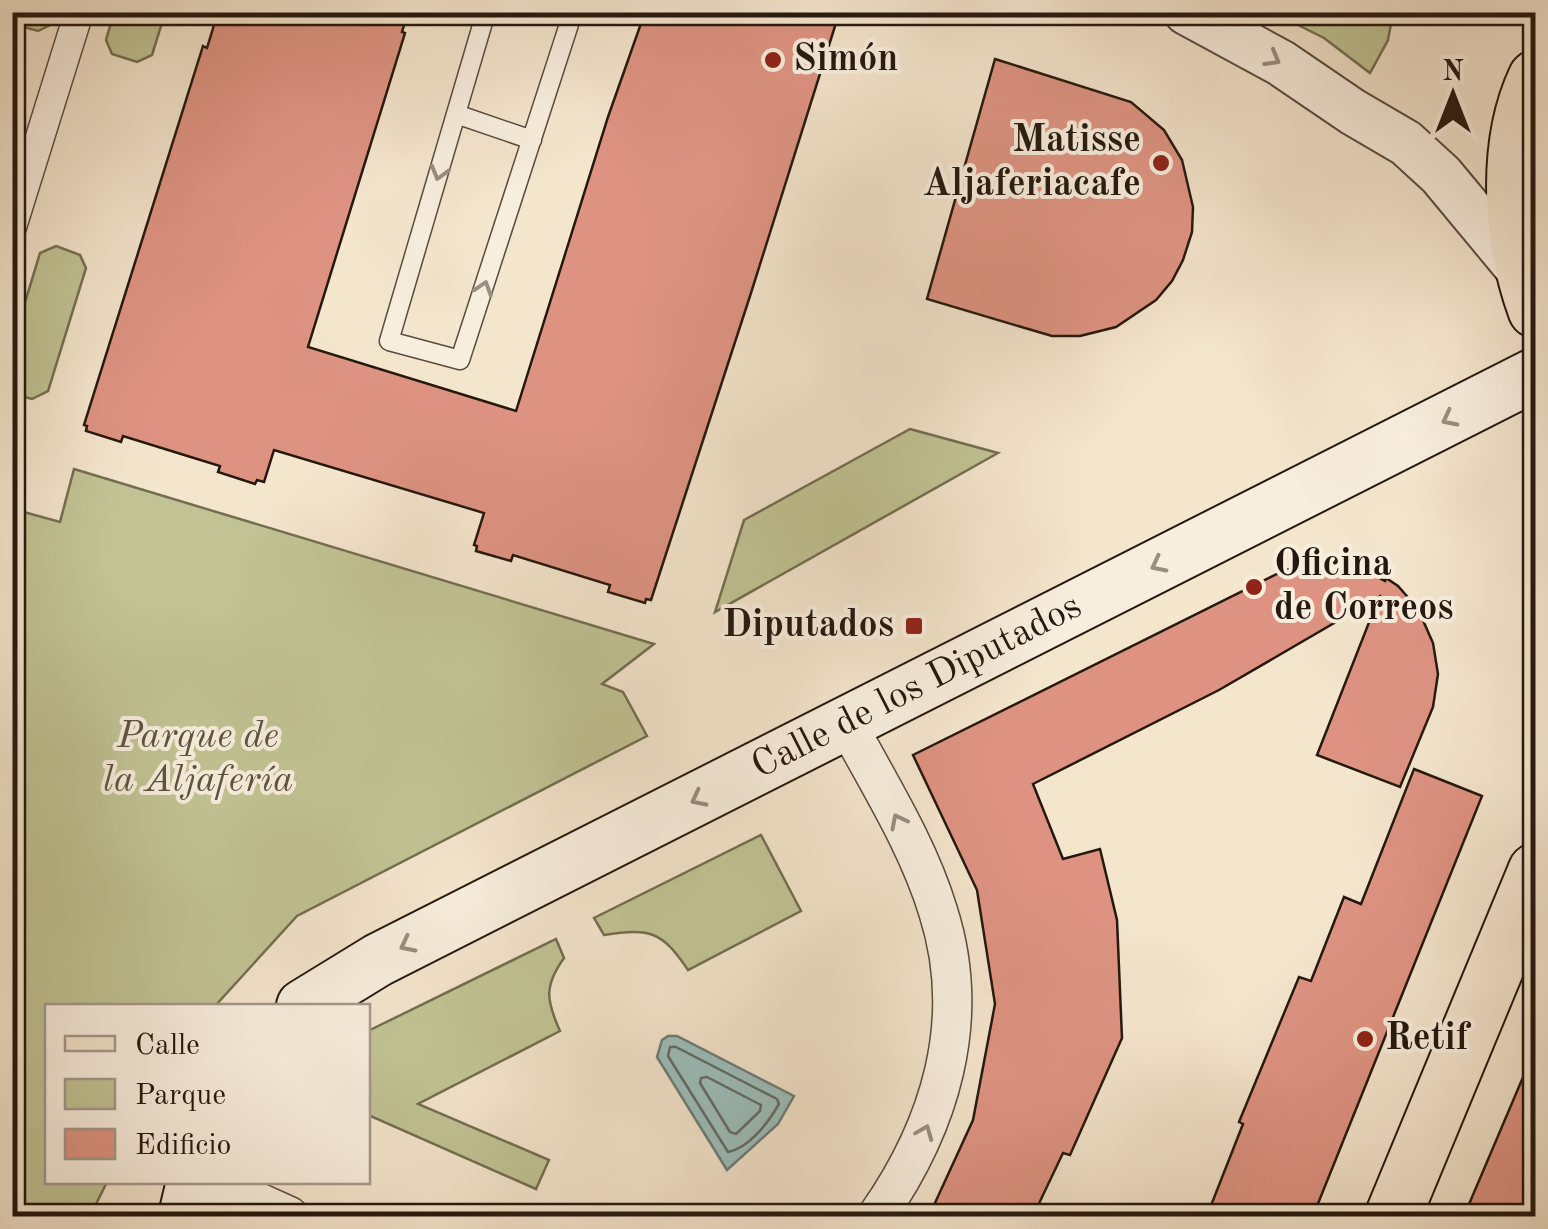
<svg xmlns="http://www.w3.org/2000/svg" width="1548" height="1229" font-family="'Old Standard TT',serif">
  <rect width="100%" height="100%" fill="#f4e5cd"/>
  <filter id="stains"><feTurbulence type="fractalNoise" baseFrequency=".002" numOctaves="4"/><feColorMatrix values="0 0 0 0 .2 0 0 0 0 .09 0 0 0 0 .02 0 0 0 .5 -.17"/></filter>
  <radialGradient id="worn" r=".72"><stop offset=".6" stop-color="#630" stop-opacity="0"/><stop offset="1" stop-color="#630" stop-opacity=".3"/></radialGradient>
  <path fill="#c1c394" stroke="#736e52" stroke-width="2.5" d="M12 13 13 12 56 13 52 24 38 31 13 24Z
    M114 13H165L152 55 137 62 112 54 106 40Z
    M1274 13H1393L1388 40 1370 73 1324 38Z
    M56 246 80 255 86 268 48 391 32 399 13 394V342L40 253Z
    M910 429 998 453 715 612 744 520Z
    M74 469 654 644 602 684 623 692 647 736 297 916 215 1006H48V1182H107L90 1216H13V509L60 522Z
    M761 835 801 911 688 970C662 931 650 928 604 935L594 918Z
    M556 939 564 958C544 986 546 1000 560 1031L418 1104 549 1160 536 1189 368 1115V1031Z"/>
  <path fill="#9cbebd" stroke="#6c7c77" stroke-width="2.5" d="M668 1036H677L794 1096 778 1124 727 1170 657 1057 662 1040Z"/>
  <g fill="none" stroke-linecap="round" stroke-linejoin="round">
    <path stroke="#606b66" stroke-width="2.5" d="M670 1047H676L777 1099 779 1104C768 1123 749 1148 728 1152L668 1056Z
      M707 1077 761 1105 760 1111 736 1134 730 1132 700 1083 701 1078Z"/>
  </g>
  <path fill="#de9382" stroke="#25180f" stroke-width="2.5" d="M218 12H408L402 32 405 33 308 347 516 411 608 117 645 12H816L834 18 836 23 751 293 651 600 646 599 645 603 608 592 610 585 513 555 511 561 476 551 477 546 474 545 484 513 274 450 264 482 257 480 255 484 218 472 220 466 181 454 123 436 121 442 86 431 87 426 84 425 203 46 207 48Z
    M995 59 1131 102 1164 130 1182 160 1193 207 1192 232 1183 260 1172 281 1156 300 1116 327 1080 336H1052L927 299Z
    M1325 561 1364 570 1385 581 1386 578 1398 586 1418 609 1433 643 1438 674 1433 707 1400 787 1317 755 1379 597 1219 690 1033 784 1063 859 1100 849 1117 920 1122 1038 1070 1155 1063 1153 1033 1216H929L973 1120 995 1004 977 890 913 755 1285 570Z
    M1414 769 1482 796 1313 1216H1231L1210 1208 1243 1124 1239 1122 1299 977 1311 981 1344 897 1361 904Z
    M1535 1049 1536 1216H1464Z"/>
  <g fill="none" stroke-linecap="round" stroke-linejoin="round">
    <g stroke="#594b3e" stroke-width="21">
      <path id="service" d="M486 12 389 341 460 360 573 12
        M456 114 532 140"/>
    </g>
    <g stroke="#594b3e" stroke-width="31">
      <path id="pedestrian" d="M12 227 79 12"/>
    </g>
    <g stroke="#594b3e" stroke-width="41">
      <path id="minor" d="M847 724C879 784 918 845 938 911 973 1020 940 1126 877 1216
        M214 1182 289 1216"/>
    </g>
    <g stroke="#594b3e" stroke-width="49">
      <path id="tertiary" d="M1187 12 1281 63 1353 112 1406 143 1441 175 1524 275"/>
    </g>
    <g stroke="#25180f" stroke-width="56">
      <path id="secondary" d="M303 1006 378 960 1536 374
        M185 1216 193 1182"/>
    </g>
    <g stroke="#25180f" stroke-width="59">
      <path id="primary" d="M1536 78C1504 146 1511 242 1536 310
        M1393 1216 1536 871"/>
    </g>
    <use href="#service" stroke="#f8eede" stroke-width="18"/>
    <use href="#pedestrian" stroke="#f8eede" stroke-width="28"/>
    <use href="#minor" stroke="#f8eede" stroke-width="38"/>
    <use href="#tertiary" stroke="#f8eede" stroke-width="45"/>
    <use href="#secondary" stroke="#f8eede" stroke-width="52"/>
    <use href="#primary" stroke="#f4e5cd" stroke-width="55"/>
  </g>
  <defs><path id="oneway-chevron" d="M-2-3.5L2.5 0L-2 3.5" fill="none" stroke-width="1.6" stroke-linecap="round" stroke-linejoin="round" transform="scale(2.5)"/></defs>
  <g stroke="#998e81">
    <use href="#oneway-chevron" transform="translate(1273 59) rotate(30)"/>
    <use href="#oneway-chevron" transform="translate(439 173) rotate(106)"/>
    <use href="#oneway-chevron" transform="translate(484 288) rotate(-72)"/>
    <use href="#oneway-chevron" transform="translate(1449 419) rotate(153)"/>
    <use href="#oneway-chevron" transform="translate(1158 565) rotate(153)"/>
    <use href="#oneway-chevron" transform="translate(698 799) rotate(153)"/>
    <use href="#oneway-chevron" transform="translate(898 821) rotate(-117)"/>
    <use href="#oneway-chevron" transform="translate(407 945) rotate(153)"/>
    <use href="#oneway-chevron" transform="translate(925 1132) rotate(-68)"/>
  </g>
  <g fill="#8f2418" stroke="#f8eede" stroke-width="4">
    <circle cx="773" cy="60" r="10"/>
    <circle cx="1161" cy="163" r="10"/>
    <circle cx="1254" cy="587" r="10"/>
    <rect x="904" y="616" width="20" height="20" rx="5"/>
    <circle cx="1365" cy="1039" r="10"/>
  </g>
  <g text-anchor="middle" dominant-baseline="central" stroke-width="8" stroke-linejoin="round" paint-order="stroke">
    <g font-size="38" font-weight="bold" fill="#25180f" stroke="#f8eede" text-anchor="start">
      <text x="793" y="60">Simón</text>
      <text x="1141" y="141" text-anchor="end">Matisse<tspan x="1141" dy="44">Aljaferiacafe</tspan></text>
      <text x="1274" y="565">Oficina<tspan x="1274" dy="44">de Correos</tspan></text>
      <text x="894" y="626" text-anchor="end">Diputados</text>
      <text x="1385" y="1039">Retif</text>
    </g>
    <g font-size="38" fill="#25180f" stroke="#f8eede">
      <text transform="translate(917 687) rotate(-27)">Calle de los Diputados</text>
    </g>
    <g font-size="38" font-style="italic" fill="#5c543e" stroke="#f8eede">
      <text x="198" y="737">Parque de<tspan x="198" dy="44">la Aljafería</tspan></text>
    </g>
  </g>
  <rect width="1548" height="1229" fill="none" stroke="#f4e5cd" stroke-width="50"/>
  <rect x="15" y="15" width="1518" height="1199" fill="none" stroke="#25180f" stroke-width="5"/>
  <rect x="25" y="25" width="1498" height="1179" fill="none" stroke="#25180f" stroke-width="2.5"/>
  <rect x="45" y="1004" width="325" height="180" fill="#f8eede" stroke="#a4988b" stroke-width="2.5"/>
  <rect x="65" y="1036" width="50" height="15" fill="#f4e5cd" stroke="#a4988b" stroke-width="2.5"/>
  <text x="135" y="1054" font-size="30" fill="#25180f">Calle</text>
  <rect x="65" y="1079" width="50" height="30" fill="#c1c394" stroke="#a4988b" stroke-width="2.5"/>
  <text x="135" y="1104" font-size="30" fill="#25180f">Parque</text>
  <rect x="65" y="1129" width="50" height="30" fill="#de9382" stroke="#a4988b" stroke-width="2.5"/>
  <text x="135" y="1154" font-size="30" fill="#25180f">Edificio</text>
  <g transform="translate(1453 95)" stroke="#f8eede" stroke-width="8" paint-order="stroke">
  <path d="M0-8L18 38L0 25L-18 38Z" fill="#25180f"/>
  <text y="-15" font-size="28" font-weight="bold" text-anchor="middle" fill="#25180f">N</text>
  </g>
  <rect width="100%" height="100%" filter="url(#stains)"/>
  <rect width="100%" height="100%" fill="url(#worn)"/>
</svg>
